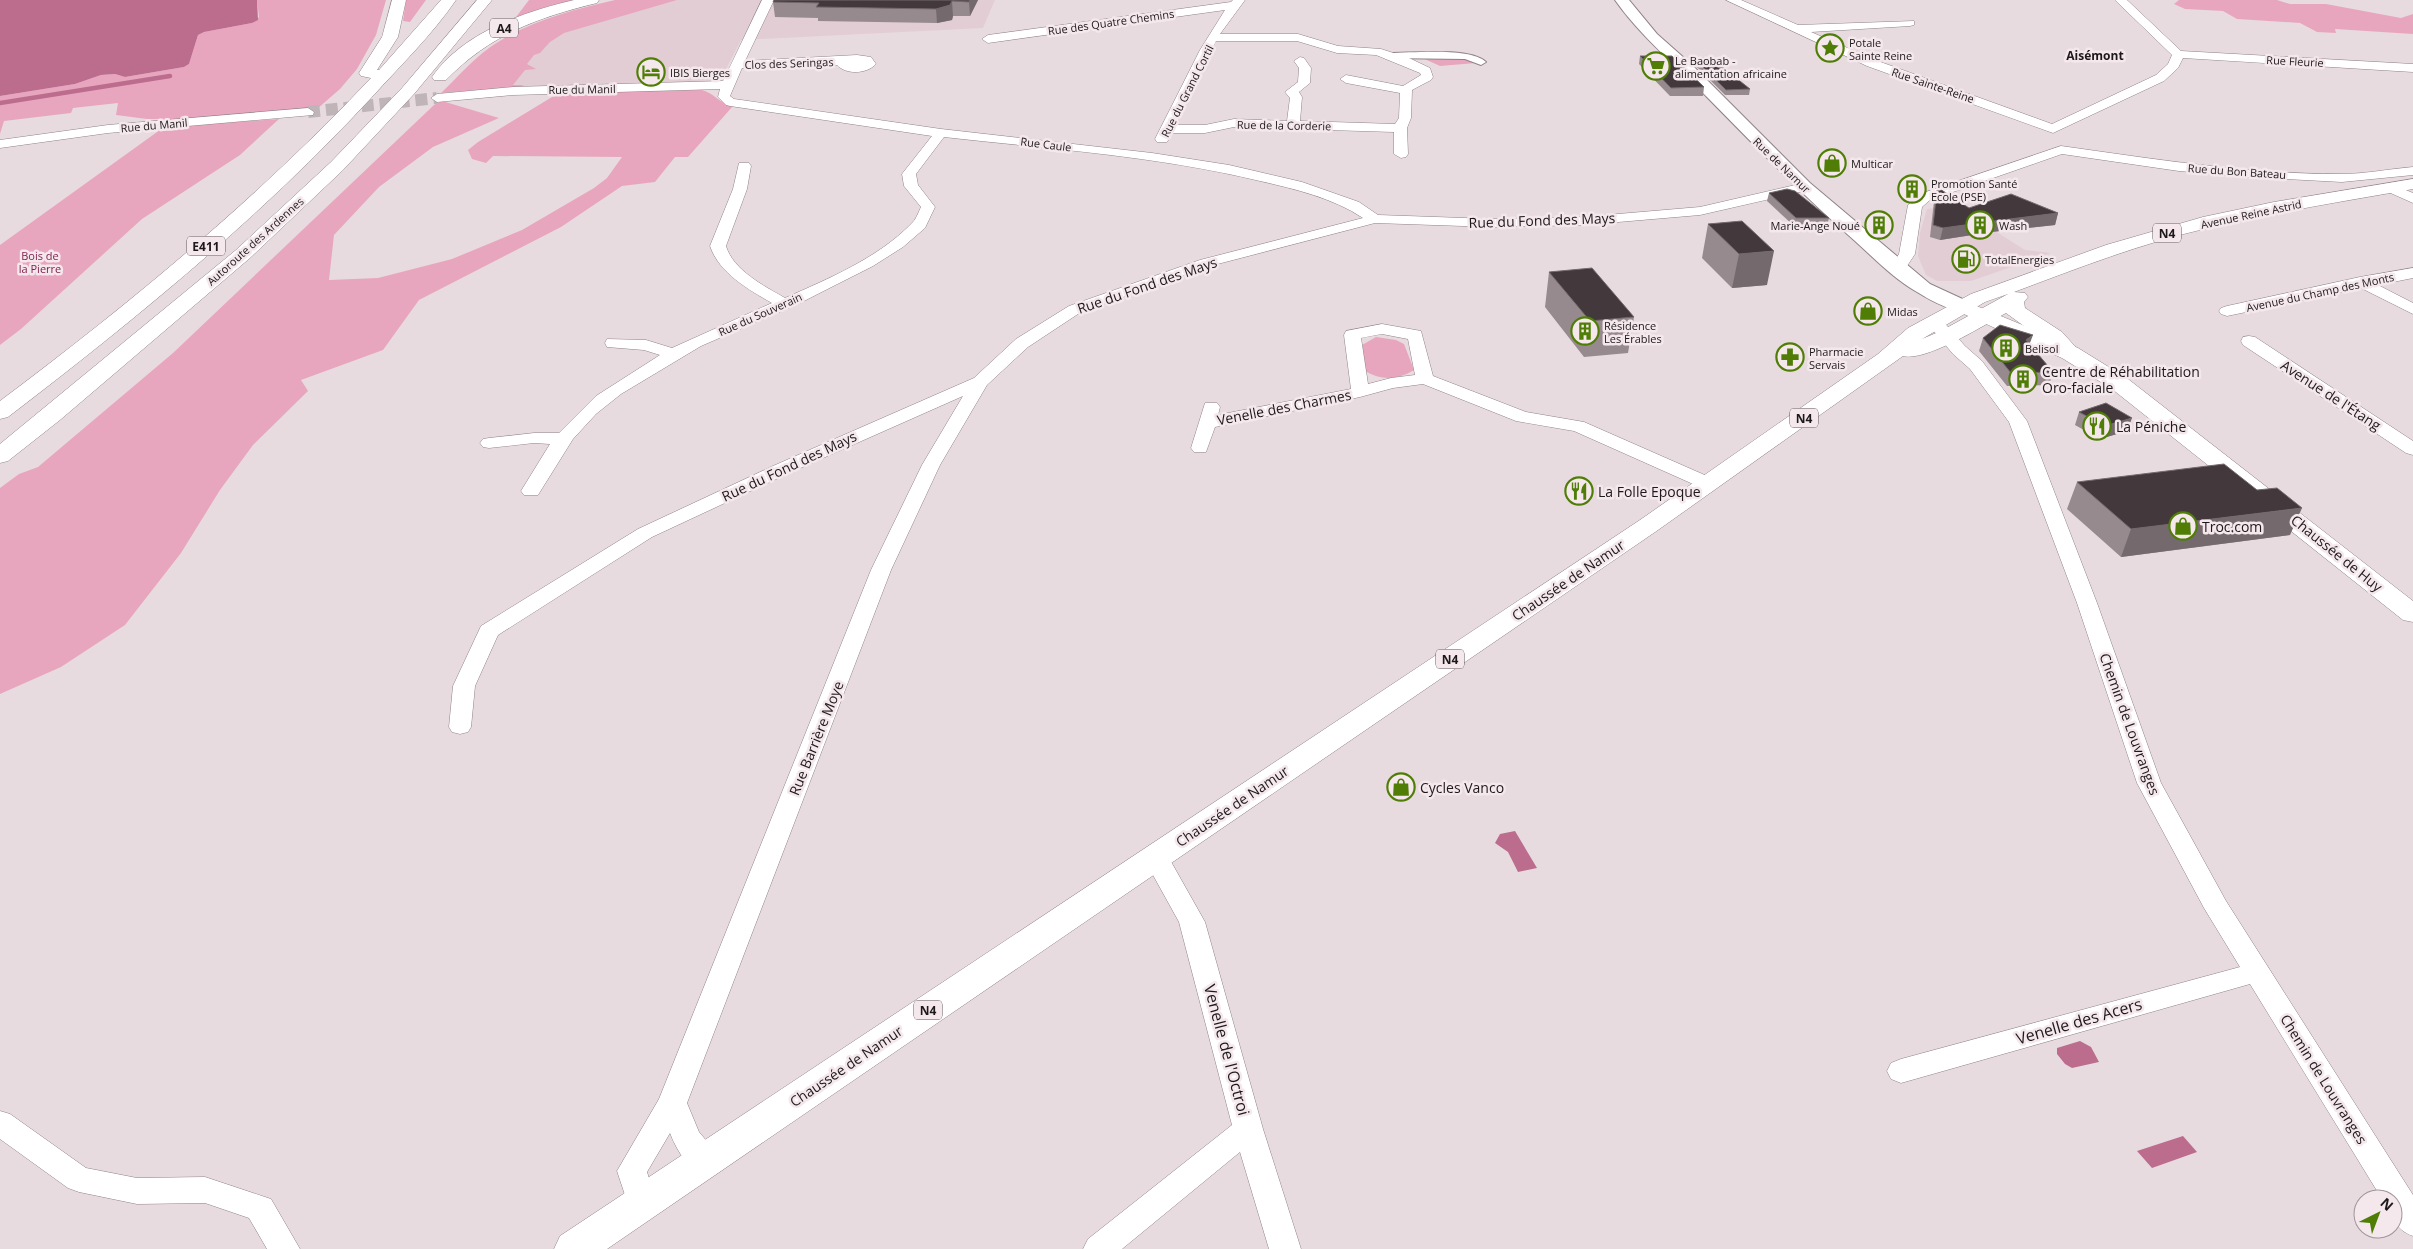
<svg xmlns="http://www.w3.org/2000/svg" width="2413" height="1249" font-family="'Open Sans',sans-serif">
  <rect width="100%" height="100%" fill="#e8dbdf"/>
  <path fill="#e2cdd4" d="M668 0H995L983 28 741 40 722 77 713 82 507 89 531 55 556 33Z
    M1954 205 2025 250 2051 253 1971 281H1937L1926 275 1918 256 1920 233 1927 209Z"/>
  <path fill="#e8a6be" d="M257 0H386L376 35 357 69 340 89 317 109 175 119H147L116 115 118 103 73 108 71 113 4 121 0 134V96L75 84 101 75 115 74 125 77 184 67 189 64 198 35 204 32 252 23 259 17Z
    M406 0H426L410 22 403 21Z
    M529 0H575L516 17Z
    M615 0H677L564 33 550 42 540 53 534 55 527 64 536 69 525 70 513 85H524L520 87 441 93C457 78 471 61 489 48 526 22 571 10 615 0Z
    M2179 0H2277L2290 4H2326L2401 18 2413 14V34L2335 29 2336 33 2317 32 2300 23 2237 19 2223 11 2185 9 2174 4Z
    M1418 56 1464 57 1476 63 1440 66Z
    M702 90C714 93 720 104 733 106L688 157H675L655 182 622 186 561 227 419 300 383 350 301 380 308 391 253 445 220 490 181 553 125 625 61 667 0 694V488L19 474 38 467 173 353 434 105 442 101 499 118 433 147 379 187 334 235 329 280 378 278 452 259 522 230 594 188 607 178 622 157 493 156 486 163 472 159 468 150 478 142 552 97 571 92Z
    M279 119 240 155 142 219 21 329 0 345V245L164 127Z
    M1376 337 1396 340 1404 344 1414 370C1398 380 1381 381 1365 371L1362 345Z"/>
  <path fill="#bc6c8c" d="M0 0H257L258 20 252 23 204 32 198 35 189 64 184 67 125 77 115 74 101 75 75 84 0 96Z
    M1515 831 1537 868 1518 872 1508 852 1495 843 1500 834Z
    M2080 1041 2091 1047 2099 1062 2072 1068 2065 1064 2057 1054V1048Z
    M2183 1136 2197 1152 2152 1168 2137 1151Z"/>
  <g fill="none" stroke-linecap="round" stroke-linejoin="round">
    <path stroke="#bc6c8c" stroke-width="4.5" d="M0 103 170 76"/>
    <path stroke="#bfb4b8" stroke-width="12" stroke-dasharray="12 6" stroke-linecap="butt" d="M308 112 437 98"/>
    <g stroke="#8f8387" stroke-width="2">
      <path id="pedestrian" d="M1390 53C1412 53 1470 47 1486 62L1481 65 1465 59 1387 58V54Z"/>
    </g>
    <g stroke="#8f8387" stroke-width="1">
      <path id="minor" d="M762 0H774L745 61 857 55 871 57 876 64C867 74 846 75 837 65L742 68 730 96 734 99 941 129 1152 153 1229 165 1302 182 1359 202 1378 215 1493 219 1583 217 1700 207 1804 183 1811 187 1809 190 1700 215 1583 225 1493 227 1375 223 1210 266 1081 312 1028 347 987 385 940 465 891 570 687 1103 699 1132 716 1152 720 1161 716 1170C712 1171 707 1174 704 1173 688 1172 675 1146 670 1133L647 1172 657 1204 653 1213 642 1217 631 1213 617 1171 659 1099 871 570 922 465 963 396 787 474 652 537 498 635 475 686 471 727 468 732 460 734 452 732 449 727 453 686 481 626 638 529 773 466 974 378 1016 339 1069 306 1200 260 1363 218C1333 198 1295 189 1260 181 1157 156 1050 149 944 137L916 174 918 185 935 207 925 228 903 247 873 266 800 303 701 346 621 394 596 414 573 439 538 495H524L521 491 550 444 534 443 489 448 483 447 480 443 483 439 489 438 534 433H559L596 396 660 355 644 350 607 347 605 343 607 339 646 340 672 348 772 303C749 290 719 273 710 246L733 189 739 163H749L751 166 747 189 726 246C733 270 764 286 785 298 828 279 878 258 911 224 916 220 918 213 921 207L904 186 902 174 932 136 730 106 726 105 718 97 720 89 513 95 437 102 431 98 437 94 513 87 723 81Z
        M1233 0H1245L1220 34H1298L1338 46 1381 49 1409 58 1430 68 1433 77 1431 80 1412 90 1411 118 1407 128 1408 154 1406 157 1401 158 1394 154V132L1234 127 1205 133H1172L1167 142H1157L1155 139 1200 50 1225 10 988 43 982 39 988 35 1231 2ZM1216 41H1297L1337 53 1376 55 1420 73 1421 75 1403 86 1346 75 1340 79 1346 83 1400 93 1399 118 1395 124 1300 121 1302 97 1299 92 1310 83 1311 68 1304 58 1300 57 1294 61 1299 68 1298 82 1285 92 1290 98 1287 121 1234 119 1205 125H1176Z
        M1726 0H1741L1798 25 1914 21V25L1910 26 1811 32 1875 60 2052 124 2156 75 2168 64 2172 55 2115 0H2127L2181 51 2413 64V72L2183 58 2178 68 2164 81 2053 133 1867 66Z
        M308 108 314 112 313 115 108 133 0 148V140L108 125Z
        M2061 146C2154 159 2247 174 2341 174 2365 174 2389 169 2413 167V175L2342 182 2248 177 2179 171 2062 154 1930 200 1922 207 1915 254 1903 272H1893L1890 269 1899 254 1908 205 1920 194Z
        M2391 184 2413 193V203L2386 191 2384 188 2386 185Z
        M2413 268V278L2378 285 2413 303V314L2361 288 2227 316 2221 314 2219 311 2221 308 2227 306 2360 277Z
        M1934 316 1940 318 1965 346 1982 361 2027 421 2097 603 2161 783 2226 901 2413 1195V1236C2394 1229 2393 1218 2393 1199H2382L2250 984 1901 1083 1891 1079 1887 1071 1891 1063 1901 1059 2240 967 2204 908 2137 783 2077 603 2009 422 1970 369 1953 354 1928 324 1926 321 1928 318Z
        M1382 324 1421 331 1433 376 1526 412 1584 422 1716 480 1718 484 1716 488H1702L1574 431 1516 421 1423 384 1393 388 1360 397 1215 427 1206 452H1194L1191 448 1205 403H1217L1220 407 1218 415 1351 389 1344 335 1346 331ZM1382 334 1408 339 1415 375 1391 378 1368 384 1361 338Z
        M2249 336 2255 337 2413 441V455L2406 453 2243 345 2241 341 2243 337Z
        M1156 848 1165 851 1205 922 1263 1129 1301 1249H1269L1240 1152 1122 1249H1083L1088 1239 1232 1125 1179 922 1143 857 1147 851Z
        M0 1111 10 1114 86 1168 137 1178 205 1177 271 1199 300 1249H267L249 1218 205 1203 137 1204 79 1192 68 1188 0 1139Z"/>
    </g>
    <g stroke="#8f8387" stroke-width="2">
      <path id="tertiary" d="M1615 0H1629L1657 34 1692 65 1810 183 1930 284 1969 302 1972 306 1969 310C1954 314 1930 300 1917 292 1894 279 1875 259 1855 241 1803 195 1755 146 1706 96 1675 64 1641 37 1615 0Z"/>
    </g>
    <g stroke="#8f8387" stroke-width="1">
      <path id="secondary" d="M1962 300 2078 348 2128 379 2413 601V622L2403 620 2112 389 2062 358 1955 310 1952 306 1955 302Z"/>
    </g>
    <g stroke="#8f8387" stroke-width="1">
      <path id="primary" d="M2413 179V189C2345 201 2276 212 2208 228 2142 243 2078 268 2014 292L2025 293 2028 297 2024 302 2025 308 2062 332 2081 353 2078 358 2070 360 2062 358 2046 342 2006 313C1984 325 1926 362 1903 356L1658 530 607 1249H554L560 1236 1640 520 1878 354 1908 328 1971 294 2106 245 2203 217 2274 202ZM2008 294 1941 331 1922 339 1985 302Z"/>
    </g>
    <g stroke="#8f8387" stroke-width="1">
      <path id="motorway" d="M392 0H406L398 37 377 70H379L441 0H456C432 35 400 66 372 97 262 216 136 319 8 417L0 419V401C132 302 258 198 371 78L361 76 359 73 382 37Z
        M477 0H492L414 94 343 170 250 258 60 420 8 461 0 463V444L236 250 331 162 402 88Z
        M574 0H599L597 3C536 18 490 35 446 80H434L432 77C463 32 524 12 574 0Z"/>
    </g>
    <use href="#pedestrian" fill="#fff" fill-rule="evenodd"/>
    <use href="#minor" fill="#fff" fill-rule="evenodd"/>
    <use href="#tertiary" fill="#fff" fill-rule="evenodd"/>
    <use href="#secondary" fill="#fff" fill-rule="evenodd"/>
    <use href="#primary" fill="#fff" fill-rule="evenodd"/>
    <use href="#motorway" fill="#fff" fill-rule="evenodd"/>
  </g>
  <path fill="#968a8e" d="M978 0 970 16H953L952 20 937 23 818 21V18L775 17 773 2Z
    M1640 56 1704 87 1703 96H1670L1639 64Z
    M1694 58 1750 89 1749 95H1725L1693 63Z
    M1937 190 1969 208 2058 213 2055 225 1991 232 1940 240 1930 237 1934 201Z
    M1769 193 1829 218 1827 226H1794L1767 201Z
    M1742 221 1767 285 1732 288 1702 258 1708 224Z
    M1549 272 1634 317 1628 353 1584 357 1545 307Z
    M1983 338 2030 344 2053 372 2049 385 2007 386 1979 351Z
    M2079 412 2127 431 2100 439 2075 425Z
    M2077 482 2290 535 2121 557 2067 509Z"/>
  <path fill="#746a6d" d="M970 0H978L970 16 969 2Z
    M952 1 953 16 952 20 937 23 936 9Z
    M2058 213 2055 225 1991 232 1940 240 1943 228 1994 221Z
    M1774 251 1767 285 1732 288 1739 254Z
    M2033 335 2028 348 2026 340Z
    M2132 418 2127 431 2100 439 2105 426Z
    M2302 508 2290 535 2121 557 2131 529Z"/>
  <path fill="#43393c" stroke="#746a6d" d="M774 0H970L969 2 952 1 950 5 936 9 816 7 819 3 773 2Z
    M1640 56H1672L1704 87 1671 88Z
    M1694 58H1711L1750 89 1726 90Z
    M1787 189 1795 191 1829 218H1796L1769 193Z
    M1940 189 1969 208 2011 194 2058 213 1994 221 1943 228 1933 225 1937 190Z
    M1742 221 1774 251 1739 254 1708 224Z
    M1592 268 1634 317 1590 321 1549 272Z
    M2000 325 2033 335 2026 340 2053 372 2011 373 1983 338Z
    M2106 403 2132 418 2105 426 2079 412Z
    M2224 464 2257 490 2277 488 2302 508 2131 529 2077 482Z"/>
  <defs>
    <g id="sight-ring" transform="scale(1.4375)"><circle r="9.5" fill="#f5e8ed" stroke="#4f7d05" stroke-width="1.5"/><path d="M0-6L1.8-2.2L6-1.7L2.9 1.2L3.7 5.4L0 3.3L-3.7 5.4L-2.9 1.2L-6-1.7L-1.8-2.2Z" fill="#4f7d05"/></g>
    <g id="supermarket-ring" transform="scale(1.4375)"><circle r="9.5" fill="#f5e8ed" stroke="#4f7d05" stroke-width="1.5"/><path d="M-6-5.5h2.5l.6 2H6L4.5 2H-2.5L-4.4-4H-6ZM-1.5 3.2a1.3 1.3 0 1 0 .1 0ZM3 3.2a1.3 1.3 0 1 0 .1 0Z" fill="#4f7d05"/></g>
    <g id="hotel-ring" transform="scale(1.4375)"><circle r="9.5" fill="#f5e8ed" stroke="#4f7d05" stroke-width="1.5"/><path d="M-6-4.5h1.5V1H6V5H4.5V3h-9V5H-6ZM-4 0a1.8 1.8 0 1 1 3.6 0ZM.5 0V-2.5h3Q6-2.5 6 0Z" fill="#4f7d05"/></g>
    <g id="shop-ring" transform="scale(1.4375)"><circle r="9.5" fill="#f5e8ed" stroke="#4f7d05" stroke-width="1.5"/><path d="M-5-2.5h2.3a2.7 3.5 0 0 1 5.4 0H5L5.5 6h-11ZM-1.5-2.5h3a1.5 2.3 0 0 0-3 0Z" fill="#4f7d05"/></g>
    <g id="building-ring" transform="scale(1.4375)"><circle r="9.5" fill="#f5e8ed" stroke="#4f7d05" stroke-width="1.5"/><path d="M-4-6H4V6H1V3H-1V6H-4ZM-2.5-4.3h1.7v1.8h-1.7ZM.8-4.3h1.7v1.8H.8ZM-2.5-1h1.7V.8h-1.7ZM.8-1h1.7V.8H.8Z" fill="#4f7d05"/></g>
    <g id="fuel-ring" transform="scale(1.4375)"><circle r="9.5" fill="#f5e8ed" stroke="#4f7d05" stroke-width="1.5"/><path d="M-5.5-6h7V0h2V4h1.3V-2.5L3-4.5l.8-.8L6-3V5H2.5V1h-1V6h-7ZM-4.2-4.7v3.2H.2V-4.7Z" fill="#4f7d05"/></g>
    <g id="pharmacy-ring" transform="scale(1.4375)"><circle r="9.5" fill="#f5e8ed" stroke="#4f7d05" stroke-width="1.5"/><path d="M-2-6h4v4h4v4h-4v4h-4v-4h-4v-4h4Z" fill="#4f7d05"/></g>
    <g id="restaurant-ring" transform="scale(1.4375)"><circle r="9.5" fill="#f5e8ed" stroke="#4f7d05" stroke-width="1.5"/><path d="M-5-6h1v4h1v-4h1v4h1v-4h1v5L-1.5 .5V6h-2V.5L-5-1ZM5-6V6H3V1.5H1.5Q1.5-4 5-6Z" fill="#4f7d05"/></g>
  </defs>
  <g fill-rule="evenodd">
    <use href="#sight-ring" x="1830" y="48"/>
    <use href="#supermarket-ring" x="1656" y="66"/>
    <use href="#hotel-ring" x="651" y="72"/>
    <use href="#shop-ring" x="1832" y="163"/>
    <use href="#building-ring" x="1912" y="189"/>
    <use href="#building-ring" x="1879" y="225"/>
    <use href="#building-ring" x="1980" y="225"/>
    <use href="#fuel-ring" x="1966" y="259"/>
    <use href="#shop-ring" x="1868" y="311"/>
    <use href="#building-ring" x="1585" y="331"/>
    <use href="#building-ring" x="2006" y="348"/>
    <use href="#pharmacy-ring" x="1790" y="357"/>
    <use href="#building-ring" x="2023" y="379"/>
    <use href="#restaurant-ring" x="2097" y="426"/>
    <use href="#restaurant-ring" x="1579" y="491"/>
    <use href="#shop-ring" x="2183" y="526"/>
    <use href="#shop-ring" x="1401" y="787"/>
  </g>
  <g text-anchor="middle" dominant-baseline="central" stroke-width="5" stroke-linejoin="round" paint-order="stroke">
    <g font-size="11" fill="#1d191a" stroke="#f5e8ed">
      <text transform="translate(1111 22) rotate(-8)">Rue des Quatre Chemins</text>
      <text transform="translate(2295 61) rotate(3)">Rue Fleurie</text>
      <text transform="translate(789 63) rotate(-2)">Clos des Seringas</text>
      <text transform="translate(1933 85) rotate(19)">Rue Sainte-Reine</text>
      <text transform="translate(582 89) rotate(-1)">Rue du Manil</text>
      <text transform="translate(1187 91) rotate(-63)">Rue du Grand Cortil</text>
      <text transform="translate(154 125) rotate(-5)">Rue du Manil</text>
      <text transform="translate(1284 125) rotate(1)">Rue de la Corderie</text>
      <text transform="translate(1046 144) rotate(7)">Rue Caule</text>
      <text transform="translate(1782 165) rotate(44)">Rue de Namur</text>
      <text transform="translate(2237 171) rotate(4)">Rue du Bon Bateau</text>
      <text transform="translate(2251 214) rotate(-12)">Avenue Reine Astrid</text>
      <text transform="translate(255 241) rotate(-42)">Autoroute des Ardennes</text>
      <text transform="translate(2320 292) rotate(-12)">Avenue du Champ des Monts</text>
      <text transform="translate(760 314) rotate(-24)">Rue du Souverain</text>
    </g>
    <g font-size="11" fill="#1d191a" stroke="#f5e8ed" text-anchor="start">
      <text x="1849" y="42">Potale<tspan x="1849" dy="13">Sainte Reine</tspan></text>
      <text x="1675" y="60">Le Baobab -<tspan x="1675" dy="13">alimentation africaine</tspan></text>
      <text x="670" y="72">IBIS Bierges</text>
      <text x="1851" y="163">Multicar</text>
      <text x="1931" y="183">Promotion Santé<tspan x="1931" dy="13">Ecole (PSE)</tspan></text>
      <text x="1860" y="225" text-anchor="end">Marie-Ange Noué</text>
      <text x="1999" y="225">Wash</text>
      <text x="1985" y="259">TotalEnergies</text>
      <text x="1887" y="311">Midas</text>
      <text x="1604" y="325">Résidence<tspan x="1604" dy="13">Les Érables</tspan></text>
      <text x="2025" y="348">Belisol</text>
      <text x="1809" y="351">Pharmacie<tspan x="1809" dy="13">Servais</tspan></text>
    </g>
    <g font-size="11" fill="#822150" stroke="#f5e8ed">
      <text x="40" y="255">Bois de<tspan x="40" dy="13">la Pierre</tspan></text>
    </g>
    <g fill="#f5e8ed" stroke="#5e5759" stroke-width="1">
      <rect x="490" y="18.5" width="28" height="19" rx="4"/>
      <rect x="2153" y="223.5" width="28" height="19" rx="4"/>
      <rect x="187" y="236.5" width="38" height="19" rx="4"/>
      <rect x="1790" y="408.5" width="28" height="19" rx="4"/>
      <rect x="1436" y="649.5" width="28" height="19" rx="4"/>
      <rect x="914" y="1000.5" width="28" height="19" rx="4"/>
    </g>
    <g font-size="12" font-weight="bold" fill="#1d191a">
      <text x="504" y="28">A4</text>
      <text x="2167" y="233">N4</text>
      <text x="206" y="246">E411</text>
      <text x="1804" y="418">N4</text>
      <text x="1450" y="659">N4</text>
      <text x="928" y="1010">N4</text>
    </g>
    <g font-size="12" font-weight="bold" fill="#1d191a" stroke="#f5e8ed">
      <text x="2095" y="55">Aisémont</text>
    </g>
    <g font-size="14" fill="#1d191a" stroke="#f5e8ed">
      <text transform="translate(1542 220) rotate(-2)">Rue du Fond des Mays</text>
      <text transform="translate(1147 285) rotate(-19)">Rue du Fond des Mays</text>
      <text transform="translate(2331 395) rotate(33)">Avenue de l'Étang</text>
      <text transform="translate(1284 407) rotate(-11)">Venelle des Charmes</text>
      <text transform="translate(789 466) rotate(-25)">Rue du Fond des Mays</text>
      <text transform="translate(2337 553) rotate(39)">Chaussée de Huy</text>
      <text transform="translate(1568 580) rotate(-34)">Chaussée de Namur</text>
      <text transform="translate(2130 724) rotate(70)">Chemin de Louvranges</text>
      <text transform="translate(816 738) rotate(-68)">Rue Barrière Moye</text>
      <text transform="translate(1232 806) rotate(-34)">Chaussée de Namur</text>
      <text transform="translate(846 1066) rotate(-34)">Chaussée de Namur</text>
      <text transform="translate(2324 1079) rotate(58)">Chemin de Louvranges</text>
    </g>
    <g font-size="14" fill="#1d191a" stroke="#f5e8ed" text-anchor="start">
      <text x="2042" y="371">Centre de Réhabilitation<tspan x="2042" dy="16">Oro-faciale</tspan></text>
      <text x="2116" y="426">La Péniche</text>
      <text x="1598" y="491">La Folle Epoque</text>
      <text x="2202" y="526">Troc.com</text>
      <text x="1420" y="787">Cycles Vanco</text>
    </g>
    <g font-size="16" fill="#1d191a" stroke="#f5e8ed">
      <text transform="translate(2079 1021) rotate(-16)">Venelle des Acers</text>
      <text transform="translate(1227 1050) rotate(75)">Venelle de l'Octroi</text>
    </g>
  </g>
  <g transform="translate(2378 1214) rotate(42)"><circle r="24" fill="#f5e8ed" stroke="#9f9599"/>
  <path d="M0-4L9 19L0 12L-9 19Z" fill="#4f7d05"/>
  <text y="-8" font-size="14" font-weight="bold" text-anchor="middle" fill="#1d191a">N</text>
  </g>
</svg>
